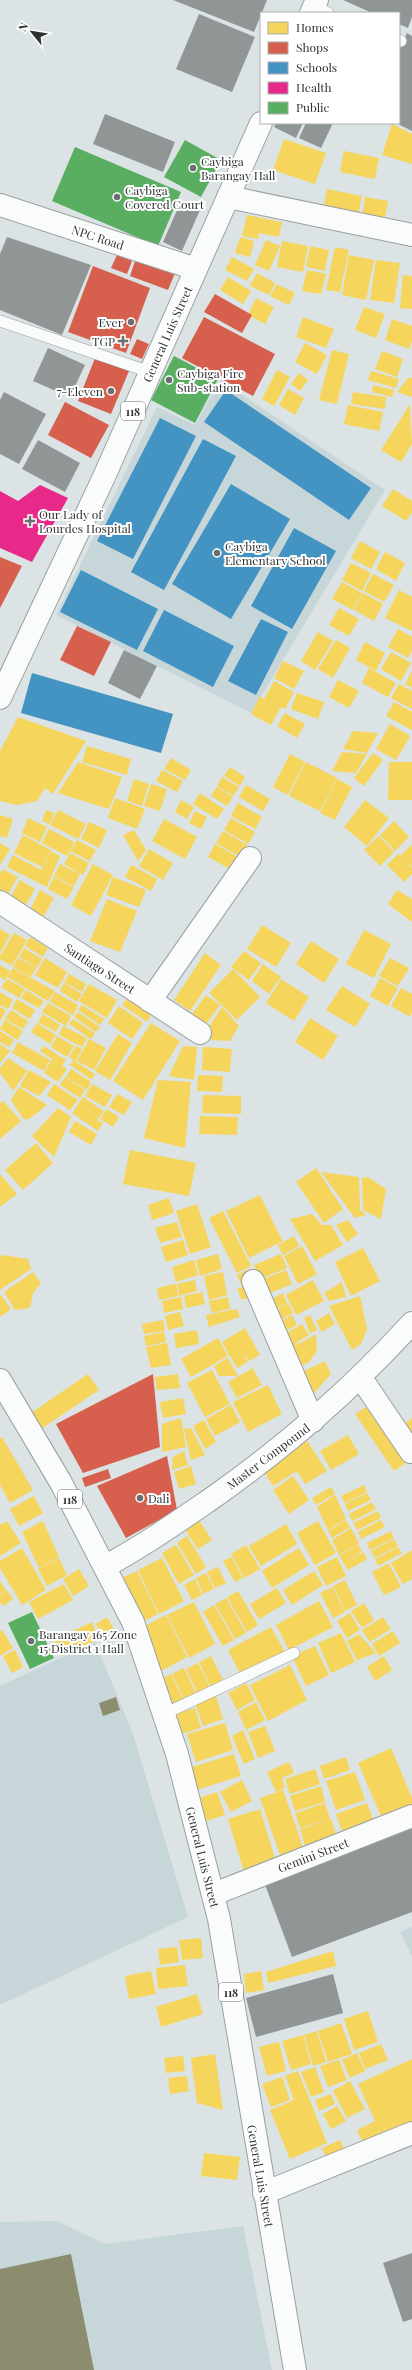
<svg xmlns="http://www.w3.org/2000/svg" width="412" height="2370" font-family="'Playfair Display',serif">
  <rect width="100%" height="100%" fill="#dbe3e4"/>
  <path fill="#c7d6d9" d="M220 380 385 490 251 713 56 615 157 407 195 425Z
    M95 1642 133 1734 188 1917 0 2005V1686Z
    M412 1927V1956L400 1932Z
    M57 2221 105 2244 243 2226 272 2370H0V2222Z"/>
  <path fill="#f6d55c" d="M392 124 412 134V164L382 155Z
    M284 139 326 153 315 184 273 170Z
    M344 151 379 158 375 179 340 172Z
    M327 189 362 196 358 217 323 211Z
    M365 197 388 201 384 223 362 219Z
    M247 215 282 222 279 237 259 233 258 239 242 236Z
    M240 237 254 241 250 257 235 253Z
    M266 240 280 246 269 271 255 265Z
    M282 241 308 246 303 272 277 267Z
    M310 246 329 250 325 271 306 267Z
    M335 247 349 250 340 292 326 290Z
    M349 255 374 260 366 300 342 295Z
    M232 257 254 269 247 281 225 270Z
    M376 260 400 263 394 303 370 300Z
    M307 270 326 274 321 294 302 291Z
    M257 273 275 283 269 295 250 286Z
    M403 275 412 276V309L400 308Z
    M228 277 251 291 243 304 220 290Z
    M277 284 295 293 289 305 270 296Z
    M256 298 274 307 265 324 248 315Z
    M364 307 385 314 376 338 355 330Z
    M303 317 334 329 326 348 296 337Z
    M392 319 412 326V341L409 349 385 340Z
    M305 343 327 355 317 374 295 362Z
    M332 350 349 354 337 404 319 400Z
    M382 351 403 359 397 377 375 369Z
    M277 370 290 377 274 406 262 399Z
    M371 371 399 379 396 388 368 380Z
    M299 373 308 380 300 391 291 384Z
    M409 377 412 378V397L397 392Z
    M373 385 394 390 392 397 372 392Z
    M288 389 304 398 295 415 279 405Z
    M353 392 386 397 385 409 351 404Z
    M410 404 412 444 401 462 381 450Z
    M348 405 383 412 379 431 344 424Z
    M393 489 412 501V512L406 521 382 506Z
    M360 541 380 552 371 569 351 558Z
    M385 552 405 563 396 581 376 569Z
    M351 563 371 573 362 591 342 580Z
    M373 574 394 585 384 602 364 591Z
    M342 582 362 593 353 610 332 599Z
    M399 590 412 597V631L385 618Z
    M363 593 383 604 374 621 354 610Z
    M339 608 359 619 349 636 329 625Z
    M398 629 412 637V651L408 658 388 647Z
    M318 632 333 641 315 670 301 661Z
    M336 640 350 648 333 678 318 669Z
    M365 642 385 653 376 671 356 660Z
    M391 652 411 663 401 681 381 669Z
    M283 661 304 671 294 689 274 678Z
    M369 668 396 683 388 697 362 683Z
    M412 671V688L405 684Z
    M338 680 359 691 349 708 329 697Z
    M274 681 294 692 285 709 281 707 271 725 251 714 260 696 264 699Z
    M399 684 412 691V709L391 698Z
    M297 693 324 702 318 719 291 709Z
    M394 702 412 712V730L386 716Z
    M285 713 305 724 297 738 277 726Z
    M18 717 86 741 53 794 45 788 37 801 17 805 0 801V751Z
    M390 724 410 736 396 760 376 749Z
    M353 731 378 733 367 753 343 749Z
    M87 746 131 759 127 775 82 762Z
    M342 752 367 754 356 773 332 771Z
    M373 753 383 760 364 786 354 778Z
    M290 754 305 762 288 795 273 787Z
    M171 758 191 770 185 780 164 769Z
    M78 762 122 777 109 809 58 793Z
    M306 762 337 778 320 811 289 796Z
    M389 762H412V800H388Z
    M230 767 245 777 240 786 224 776Z
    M162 770 183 781 177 792 156 781Z
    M222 777 239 787 233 796 217 786Z
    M134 779 149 784 142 806 127 801Z
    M337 779 352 787 335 820 320 813Z
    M151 784 167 789 160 811 144 806Z
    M246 785 270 799 263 811 239 797Z
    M217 787 233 797 227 806 211 796Z
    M200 793 224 809 217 819 193 804Z
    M115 798 145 809 137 829 108 818Z
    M181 800 194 807 187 819 175 812Z
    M365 800 389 818 367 846 344 827Z
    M238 803 262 817 255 829 231 816Z
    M46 810 54 813 50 824 42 821Z
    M58 810 86 824 78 839 50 825Z
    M195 811 207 817 201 829 189 823Z
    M0 815 13 819 7 838 0 836Z
    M28 818 47 827 40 842 22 833Z
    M231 818 255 832 248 844 224 830Z
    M164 819 197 837 185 859 152 841Z
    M394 821 409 837 395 851 380 835Z
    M89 822 107 830 99 848 81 839Z
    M49 829 74 842 67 856 42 843Z
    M134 830 146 850 138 861 123 835Z
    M223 831 247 845 240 857 216 843Z
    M23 835 51 850 42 867 14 853Z
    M379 836 394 852 380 866 364 850Z
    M77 840 96 850 90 861 70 851Z
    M0 843 10 849 0 865Z
    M215 844 239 858 232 870 208 857Z
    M411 845 412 846V867L400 856Z
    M149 849 173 863 163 880 139 866Z
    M51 851 60 856 47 887 7 867 13 855 41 870Z
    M70 853 89 863 83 875 64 864Z
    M398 854 412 868V874L404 882 387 865Z
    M60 864 80 874 74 886 54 876Z
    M93 864 113 875 91 916 71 905Z
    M131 865 157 879 151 891 125 877Z
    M3 869 18 877 3 902 0 901V873Z
    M54 877 74 887 67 899 48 889Z
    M113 877 146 890 139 907 106 895Z
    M20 880 35 889 20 914 6 906Z
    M40 890 54 898 40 923 27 915Z
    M397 890 412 899V922L388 904Z
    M107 899 137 911 120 952 90 941Z
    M262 925 291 943 276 967 247 949Z
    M0 929 10 935 0 953Z
    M364 930 391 944 374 978 346 964Z
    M14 933 27 940 12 966 0 959V956Z
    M30 937 48 948 43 957 25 946Z
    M311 941 339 959 324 983 296 964Z
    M24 948 42 959 37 968 19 957Z
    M244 951 261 963 249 980 231 967Z
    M205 953 221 965 190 1011 174 1000Z
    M18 958 36 968 31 977 13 967Z
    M45 958 67 972 58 988 35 975Z
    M390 958 409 968 398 986 379 976Z
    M263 964 281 977 269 994 252 981Z
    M0 965 10 971 5 980 0 977Z
    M13 968 55 991 48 1001 7 977Z
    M233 969 260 997 237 1020 209 993Z
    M69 974 86 984 82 992 64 982Z
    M380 978 398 988 388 1006 370 996Z
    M7 979 25 989 19 998 1 987Z
    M281 979 309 997 294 1021 266 1003Z
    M64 983 82 994 77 1002 60 991Z
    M89 984 117 1000 107 1018 79 1001Z
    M342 986 370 1004 355 1027 326 1010Z
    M401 988 412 994V1012L410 1017 391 1006Z
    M26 990 44 1001 39 1008 21 998Z
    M0 992 13 1000 8 1009 0 1005Z
    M55 992 78 1005 73 1015 50 1002Z
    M130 995 154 1011 147 1022 122 1005Z
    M206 995 220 1005 203 1028 189 1018Z
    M17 999 35 1010 30 1019 12 1008Z
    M48 1003 71 1016 66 1026 42 1012Z
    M82 1005 104 1019 100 1025 78 1010Z
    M119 1006 143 1023 132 1039 108 1023Z
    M0 1007 6 1010 0 1022Z
    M222 1007 239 1026 230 1041 212 1040 203 1035Z
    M11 1010 28 1021 23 1029 5 1019Z
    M78 1012 100 1027 96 1032 74 1017Z
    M43 1014 60 1025 56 1032 38 1022Z
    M310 1018 338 1036 323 1060 295 1042Z
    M73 1019 95 1033 91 1039 69 1024Z
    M5 1020 23 1031 17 1040 0 1029Z
    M37 1023 56 1035 50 1044 31 1032Z
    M151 1023 180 1041 143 1100 113 1081Z
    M63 1026 87 1038 82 1047 59 1035Z
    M0 1031 14 1040 9 1047 0 1042Z
    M118 1034 132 1043 110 1080 95 1071Z
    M57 1036 74 1046 67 1057 51 1047Z
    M89 1039 106 1048 94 1070 77 1061Z
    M18 1042 50 1060 44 1071 12 1053Z
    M0 1044 10 1051 0 1063Z
    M44 1046 66 1060 62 1066 67 1069 58 1082 44 1073 52 1059 40 1051Z
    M76 1046 82 1049 76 1061 69 1057Z
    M183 1046 197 1047 194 1080 169 1076Z
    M203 1047 232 1049 230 1072 202 1070Z
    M8 1058 27 1071 13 1091 0 1073V1068Z
    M73 1060 95 1074 92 1080 70 1065Z
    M71 1069 91 1082 87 1090 66 1077Z
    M29 1070 51 1082 39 1096 20 1086Z
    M198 1075 223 1076 222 1092 197 1091Z
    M65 1077 85 1090 80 1098 60 1085Z
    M158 1080 191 1082 185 1148 144 1138Z
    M54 1084 78 1100 70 1110 47 1095Z
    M92 1084 112 1095 105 1107 85 1096Z
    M19 1087 47 1105 29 1119H23L11 1100Z
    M117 1094 132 1102 124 1115 109 1107Z
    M203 1095 241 1096V1114L202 1113Z
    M83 1097 104 1111 97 1120 103 1123 98 1131 72 1113Z
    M3 1101 21 1121 0 1139V1103Z
    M58 1108 71 1117 54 1157 32 1136Z
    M107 1109 119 1117 113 1127 100 1119Z
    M200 1116 238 1117 237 1135 199 1134Z
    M75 1121 97 1134 91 1145 69 1132Z
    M36 1143 53 1163 23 1190 5 1170Z
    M130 1150 196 1163 189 1196 123 1184Z
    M316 1168 343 1209 324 1223 296 1182Z
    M321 1172 359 1177 360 1210 366 1215 355 1218Z
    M0 1174 17 1194 0 1207Z
    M368 1177 386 1189 381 1219 363 1210 362 1178Z
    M260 1195 275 1226 241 1242 226 1211Z
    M169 1198 174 1213 152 1220 148 1205Z
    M197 1204 211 1247 190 1254 176 1211Z
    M223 1211 251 1266 237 1273 209 1218Z
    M312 1214 322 1225H331L343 1245 315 1261 290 1219Z
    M348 1220 358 1234 347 1242 336 1225Z
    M177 1222 182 1237 160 1243 155 1228Z
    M275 1226 283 1241 249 1258 241 1242Z
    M294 1236 299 1246 283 1255 278 1245Z
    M183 1240 188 1255 166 1262 161 1247Z
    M302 1246 317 1274 298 1284 284 1256Z
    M363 1248 380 1281 351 1296 335 1262Z
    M218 1254 222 1269 200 1276 196 1260Z
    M281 1254 287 1268 260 1279 254 1265Z
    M3 1255 28 1259 31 1269 0 1290V1257Z
    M194 1260 198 1275 176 1282 172 1267Z
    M251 1268 256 1279 241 1285 237 1275Z
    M286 1270 292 1284 265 1295 259 1281Z
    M33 1272 41 1283 33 1293 30 1308 15 1310 4 1292Z
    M223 1272 227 1295 209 1300 204 1276Z
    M195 1280 197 1291 179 1296 177 1284Z
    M313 1280 324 1301 296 1315 286 1295Z
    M342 1282 346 1297 329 1301 324 1293Z
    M253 1283 257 1294 242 1300 237 1289Z
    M176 1284 178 1296 159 1300 157 1288Z
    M202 1292 205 1304 186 1308 184 1296Z
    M283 1293 287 1303 268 1313 264 1303Z
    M1 1295 11 1309 0 1317V1296Z
    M360 1296 367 1329 361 1344 352 1350 329 1306Z
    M181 1297 183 1309 164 1313 162 1301Z
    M228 1297 230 1309 212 1313 209 1301Z
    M288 1303 293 1313 273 1324 269 1314Z
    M237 1309 240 1317 209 1327 206 1315Z
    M180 1312 184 1326 168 1330 165 1316Z
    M329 1313 335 1324 322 1332 316 1321Z
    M292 1315 297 1325 278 1335 274 1325Z
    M310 1315 317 1330 310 1333 304 1318Z
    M163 1320 165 1331 144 1334 142 1324Z
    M302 1324 309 1335 296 1343 297 1345 316 1334 317 1351 308 1363 293 1369 280 1337Z
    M245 1328 260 1355 249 1361 243 1353 248 1362 237 1368 222 1342Z
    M197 1330 199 1344 176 1348 174 1334Z
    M164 1332 166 1342 146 1346 144 1336Z
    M218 1338 228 1356 191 1377 181 1359Z
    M167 1343 171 1365 151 1368 146 1347Z
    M228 1358 238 1376H219L214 1366Z
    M325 1361 331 1374 314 1393 302 1372Z
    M253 1368 262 1385 237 1398 228 1382Z
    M212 1370 230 1404 205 1417 187 1383Z
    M88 1374 99 1390 41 1429 31 1413Z
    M178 1374 180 1388 157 1390 155 1377Z
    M268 1385 282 1414 248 1432 233 1402Z
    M183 1398 186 1414 163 1418 160 1402Z
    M371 1404 410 1460 394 1471 355 1414Z
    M231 1405 240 1422 215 1436 206 1419Z
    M181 1418 186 1447 162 1452V1424Z
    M412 1418V1439L402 1426Z
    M204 1420 216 1442 205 1449 193 1426Z
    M191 1428 205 1455 191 1460 184 1429Z
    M348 1435 359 1454 331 1470 320 1451Z
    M2 1437 33 1490 10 1503 0 1485V1438Z
    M307 1441 327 1471 305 1484 297 1471 273 1486 263 1470Z
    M184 1451 188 1465 172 1470 173 1457Z
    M191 1466 196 1484 179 1489 174 1472Z
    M293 1476 309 1500 289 1514 273 1490Z
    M364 1485 367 1492 345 1503 341 1496Z
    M331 1487 335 1494 316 1505 312 1498Z
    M367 1493 371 1500 348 1511 345 1504Z
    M335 1495 346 1519 328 1530 317 1507Z
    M34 1496 43 1513 19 1526 10 1509Z
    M372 1502 376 1509 352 1521 349 1514Z
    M378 1511 381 1518 357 1530 353 1523Z
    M196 1516 212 1540 198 1549 182 1525Z
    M346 1520 350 1527 332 1538 328 1531Z
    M381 1520 385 1527 361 1539 358 1532Z
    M7 1521 21 1543 0 1556V1525Z
    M43 1521 59 1557 39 1568 22 1532Z
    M318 1521 336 1553 315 1565 297 1533Z
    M286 1524 297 1544 261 1566 249 1546Z
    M351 1528 359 1543 339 1555 332 1540Z
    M391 1531 394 1538 370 1550 367 1543Z
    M187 1536 206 1567 196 1574 177 1543Z
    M394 1539 398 1546 374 1558 371 1551Z
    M358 1544 362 1551 347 1561 363 1552 367 1559 348 1570 339 1556Z
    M176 1545 194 1575 179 1584 162 1553Z
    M246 1545 260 1569 244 1578 231 1554Z
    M398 1547 402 1553 378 1566 375 1559Z
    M22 1548 46 1590 22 1605 0 1568V1561Z
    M299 1548 309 1565 272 1588 262 1571Z
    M412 1550V1579L403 1584 391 1563Z
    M231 1557 243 1578 235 1582 223 1561Z
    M337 1557 346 1576 326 1586 317 1567Z
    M59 1558 67 1575 47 1586 38 1569Z
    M162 1558 184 1601 159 1614 138 1570Z
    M389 1563 401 1587 384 1595 372 1572Z
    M218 1567 226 1583 215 1588 207 1572Z
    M79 1569 89 1586 73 1596 63 1579Z
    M137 1571 158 1614 136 1625 115 1581Z
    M314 1571 323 1585 292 1605 283 1590Z
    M206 1573 214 1589 203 1594 196 1578Z
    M195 1579 202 1595 192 1600 184 1585Z
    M345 1580 357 1605 345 1611 333 1586Z
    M0 1581 6 1590 0 1595Z
    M64 1584 73 1600 38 1619 29 1602Z
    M332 1587 345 1612 333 1618 320 1593Z
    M277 1588 286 1603 259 1619 250 1604Z
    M7 1590 13 1599 3 1606 0 1602V1596Z
    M238 1591 258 1625 247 1632 227 1597Z
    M226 1598 246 1633 235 1639 215 1604Z
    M319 1601 333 1627 289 1650 276 1625Z
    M194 1602 215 1644 189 1658 167 1615Z
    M364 1603 374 1620 362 1628 351 1611Z
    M214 1605 234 1640 223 1646 203 1612Z
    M350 1613 360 1630 347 1638 337 1621Z
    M166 1615 187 1657 161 1671 139 1629Z
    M107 1617 115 1631 103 1637 96 1624Z
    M383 1617 391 1629 370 1642 362 1630Z
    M92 1622 99 1639 62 1656 54 1640Z
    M271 1627 285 1652 241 1675 228 1650Z
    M2 1630 13 1648 0 1656V1631Z
    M393 1631 400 1643 379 1656 372 1644Z
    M341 1633 355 1662 331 1673 318 1643Z
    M359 1634 376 1653 357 1660 347 1641Z
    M315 1646 329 1675 306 1686 292 1656Z
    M15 1650 23 1667 12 1673 3 1656Z
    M211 1656 224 1682 211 1688 199 1662Z
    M384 1656 392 1670 375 1681 367 1667Z
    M198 1663 211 1690 199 1696 186 1669Z
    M290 1665 307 1700 268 1721 250 1685Z
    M184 1668 197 1695 185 1701 172 1674Z
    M171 1674 184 1701 171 1707 159 1680Z
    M246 1683 255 1700 237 1710 228 1693Z
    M216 1696 223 1719 203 1726 195 1703Z
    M256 1702 265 1720 246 1730 238 1712Z
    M195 1708 201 1728 173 1736 167 1716Z
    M225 1723 233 1750 196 1762 187 1734Z
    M265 1726 275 1751 258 1758 248 1732Z
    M243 1730 255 1759 244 1764 232 1736Z
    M391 1748 412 1798V1809L383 1821 358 1763Z
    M234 1754 241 1776 193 1791 186 1769Z
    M346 1757 350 1770 324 1779 320 1766Z
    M289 1762 294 1773 282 1778 285 1788 276 1792 267 1772Z
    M315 1769 320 1784 290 1794 285 1779Z
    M355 1772 365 1800 336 1810 326 1781Z
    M242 1780 252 1801 231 1812 220 1792Z
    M321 1786 325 1802 295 1811 290 1796Z
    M283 1790 303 1847 280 1855 260 1798Z
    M217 1792 225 1815 200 1823 193 1800Z
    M325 1803 330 1819 300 1828 295 1813Z
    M367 1803 375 1825 344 1837 336 1814Z
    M260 1809 276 1862 244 1872 228 1819Z
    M331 1819 336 1835 305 1845 300 1829Z
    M201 1938 203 1958 182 1960 179 1940Z
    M177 1947 179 1962 160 1965 158 1949Z
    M333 1951 336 1966 268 1983 266 1972Z
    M185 1965 188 1986 158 1989 156 1968Z
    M151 1971 156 1994 129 1999 125 1976Z
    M261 1971 264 1990 246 1993 244 1974Z
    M197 1994 203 2014 161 2027 156 2007Z
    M368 2011 378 2042 354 2050 344 2019Z
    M341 2023 352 2054 328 2062 318 2031Z
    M317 2031 326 2062 313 2066 304 2035Z
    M303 2035 311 2064 291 2070 282 2041Z
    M279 2042 286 2071 267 2076 259 2047Z
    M381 2044 388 2060 365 2069 359 2053Z
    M357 2053 365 2071 350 2078 342 2060Z
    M215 2054 223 2110 197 2103 191 2058Z
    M183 2056 185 2071 166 2073 164 2058Z
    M412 2059V2126L383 2139 377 2125 381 2137 364 2145 357 2130 375 2121 358 2084Z
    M339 2060 347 2080 328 2087 320 2066Z
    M315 2067 324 2092 311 2097 301 2072Z
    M298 2071 327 2143 290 2159 270 2110 294 2100 285 2076Z
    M187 2076 189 2091 170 2094 168 2078Z
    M282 2077 290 2100 271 2107 262 2084Z
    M350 2081 365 2109 347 2118 333 2091Z
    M331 2094 335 2104 319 2111 315 2100Z
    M337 2106 346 2121 331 2129 323 2114Z
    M340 2140 347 2156 329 2164 322 2148Z
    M204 2153 240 2157 237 2180 201 2176Z"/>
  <path fill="#d6604d" d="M117 255 132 261 127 274 111 268Z
    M136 258 175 273 168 290 130 276Z
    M93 266 150 288 126 353 68 332Z
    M215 294 252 315 242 333 204 312Z
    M204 317 275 354 253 396 182 358Z
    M137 339 149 344 142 359 130 354Z
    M95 358 129 371 111 414 78 401Z
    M65 402 109 425 91 458 48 435Z
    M0 557 22 566 0 608Z
    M77 626 111 642 94 676 60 660Z
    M153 1374 160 1447 83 1473 56 1424Z
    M167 1456 177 1510 126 1538 97 1486Z
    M108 1469 111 1478 85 1487 82 1478Z"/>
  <path fill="#4393c3" d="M226 390 371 488 349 520 204 422Z
    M160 418 196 436 133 559 97 541Z
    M203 439 236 456 164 590 131 572Z
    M231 484 290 519 231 619 172 584Z
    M294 528 336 551 292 629 251 606Z
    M81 570 158 609 137 650 60 612Z
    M164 610 234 646 213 687 143 651Z
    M261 619 288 632 256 695 228 681Z
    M32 673 173 714 161 753 21 713Z"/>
  <path fill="#e7298a" d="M40 485 68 498 32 562 0 548V491L18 501Z"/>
  <path fill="#5aae61" d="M185 140 221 160 201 197 164 177Z
    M75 147 181 192 158 246 52 201Z
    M174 356 218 379 195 423 151 400Z
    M32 1612 54 1658 30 1669 8 1623Z"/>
  <path fill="#8c8c6e" d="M116 1697 120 1710 103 1716 99 1703Z
    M71 2254 94 2370H0V2269Z"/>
  <path fill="#909596" d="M173 0H267L254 32Z
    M343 0H412V17L408 28 399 24V13H372Z
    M199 14 255 37 232 92 176 69Z
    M407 33 412 36V131L396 123H399V51Z
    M105 114 175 142 163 172 93 144Z
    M276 123H303L296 138 274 127Z
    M306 123H333L321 148 299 138Z
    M181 201 200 210 182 251 163 242Z
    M7 237 91 265 62 335 0 310V254Z
    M48 348 85 365 70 397 33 381Z
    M4 392 46 414 19 464 0 454V400Z
    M38 440 80 463 65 492 22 469Z
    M124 650 157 666 140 699 108 683Z
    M412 1827V1912L292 1957 264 1882Z
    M333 1974 343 2013 256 2037 246 1998Z
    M412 2253V2319L403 2322 383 2263Z"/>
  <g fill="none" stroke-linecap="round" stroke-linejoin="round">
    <g stroke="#9aa0a1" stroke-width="12">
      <path id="lane" d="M314 6 328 13
        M399 40 401 41
        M0 321 150 372
        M164 1714 294 1653"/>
    </g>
    <g stroke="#9aa0a1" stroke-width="24">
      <path id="street" d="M228 197 412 235
        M0 205 196 269
        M0 902 200 1033
        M150 1001 250 858
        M253 1281 313 1421
        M361 1378 411 1452
        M106 1566C143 1546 176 1523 211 1499 287 1445 349 1392 412 1323
        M214 1894 412 1816
        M264 2193 412 2133"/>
    </g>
    <g stroke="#9aa0a1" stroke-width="24">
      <path id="primary" d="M311 13 317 0
        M0 698 103 479 261 123
        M0 1380 60 1481 133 1622 177 1754 219 1919 295 2370"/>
    </g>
    <use href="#lane" stroke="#fafbfb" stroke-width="11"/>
    <use href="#street" stroke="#fafbfb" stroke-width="22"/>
    <use href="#primary" stroke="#fafbfb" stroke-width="22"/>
  </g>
  <g fill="#6a7071" stroke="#fff" stroke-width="1.5">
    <circle cx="193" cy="168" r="4"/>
    <circle cx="117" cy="197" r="4"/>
    <circle cx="131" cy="322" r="4"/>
    <path d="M121 335h4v4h4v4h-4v4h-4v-4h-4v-4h4z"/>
    <circle cx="169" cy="380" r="4"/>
    <circle cx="111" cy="391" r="4"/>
    <path d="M28 515h4v4h4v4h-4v4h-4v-4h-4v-4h4z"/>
    <circle cx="217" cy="553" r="4"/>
    <circle cx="140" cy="1498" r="4"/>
    <circle cx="31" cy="1641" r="4"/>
  </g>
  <g text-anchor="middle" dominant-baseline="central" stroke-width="4" stroke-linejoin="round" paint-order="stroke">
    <g fill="#fff" stroke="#6c7070" stroke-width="1">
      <rect x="121" y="402" width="24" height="18" rx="3"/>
      <rect x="58" y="1490" width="24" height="18" rx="3"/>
      <rect x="219" y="1983" width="24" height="18" rx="3"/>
    </g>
    <g font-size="11" font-weight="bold" fill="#2d3233">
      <text x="133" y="411">118</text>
      <text x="70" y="1499">118</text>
      <text x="231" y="1992">118</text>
    </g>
    <g font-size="12" fill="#2d3233" stroke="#fff" text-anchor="start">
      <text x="201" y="161">Caybiga<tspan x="201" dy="14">Barangay Hall</tspan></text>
      <text x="125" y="190">Caybiga<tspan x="125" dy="14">Covered Court</tspan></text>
      <text x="123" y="322" text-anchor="end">Ever</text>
      <text x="115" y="341" text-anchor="end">TGP</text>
      <text x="177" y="373">Caybiga Fire<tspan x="177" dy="14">Sub-station</tspan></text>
      <text x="103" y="391" text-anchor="end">7-Eleven</text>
      <text x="39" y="514">Our Lady of<tspan x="39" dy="14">Lourdes Hospital</tspan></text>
      <text x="225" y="546">Caybiga<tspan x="225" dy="14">Elementary School</tspan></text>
      <text x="148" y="1498">Dali</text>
      <text x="39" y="1634">Barangay 165 Zone<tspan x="39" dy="14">15 District 1 Hall</tspan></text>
    </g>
    <g font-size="12" fill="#2d3233" stroke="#fff">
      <text transform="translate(98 237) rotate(18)">NPC Road</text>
      <text transform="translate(167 334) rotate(-66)">General Luis Street</text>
      <text transform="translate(100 968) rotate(33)">Santiago Street</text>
      <text transform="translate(268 1456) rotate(-37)">Master Compound</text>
      <text transform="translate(313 1855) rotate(-21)">Gemini Street</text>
      <text transform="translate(203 1857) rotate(76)">General Luis Street</text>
      <text transform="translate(261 2176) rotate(80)">General Luis Street</text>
    </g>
  </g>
  <rect x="260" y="12" width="140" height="112" fill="#ffffff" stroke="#abadad"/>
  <rect x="268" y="22" width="20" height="12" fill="#f6d55c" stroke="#abadad"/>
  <text x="296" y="32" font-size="12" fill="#2d3233">Homes</text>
  <rect x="268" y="42" width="20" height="12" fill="#d6604d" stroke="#abadad"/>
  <text x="296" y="52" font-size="12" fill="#2d3233">Shops</text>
  <rect x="268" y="62" width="20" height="12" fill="#4393c3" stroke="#abadad"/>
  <text x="296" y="72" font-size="12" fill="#2d3233">Schools</text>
  <rect x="268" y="82" width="20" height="12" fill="#e7298a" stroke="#abadad"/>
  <text x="296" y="92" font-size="12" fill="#2d3233">Health</text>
  <rect x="268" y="102" width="20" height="12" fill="#5aae61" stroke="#abadad"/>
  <text x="296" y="112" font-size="12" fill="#2d3233">Public</text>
  <g transform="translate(32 32) rotate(300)" stroke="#ffffff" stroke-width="3" paint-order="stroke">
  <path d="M0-3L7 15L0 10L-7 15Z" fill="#2d3233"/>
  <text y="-6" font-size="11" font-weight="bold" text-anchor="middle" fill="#2d3233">N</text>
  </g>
</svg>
